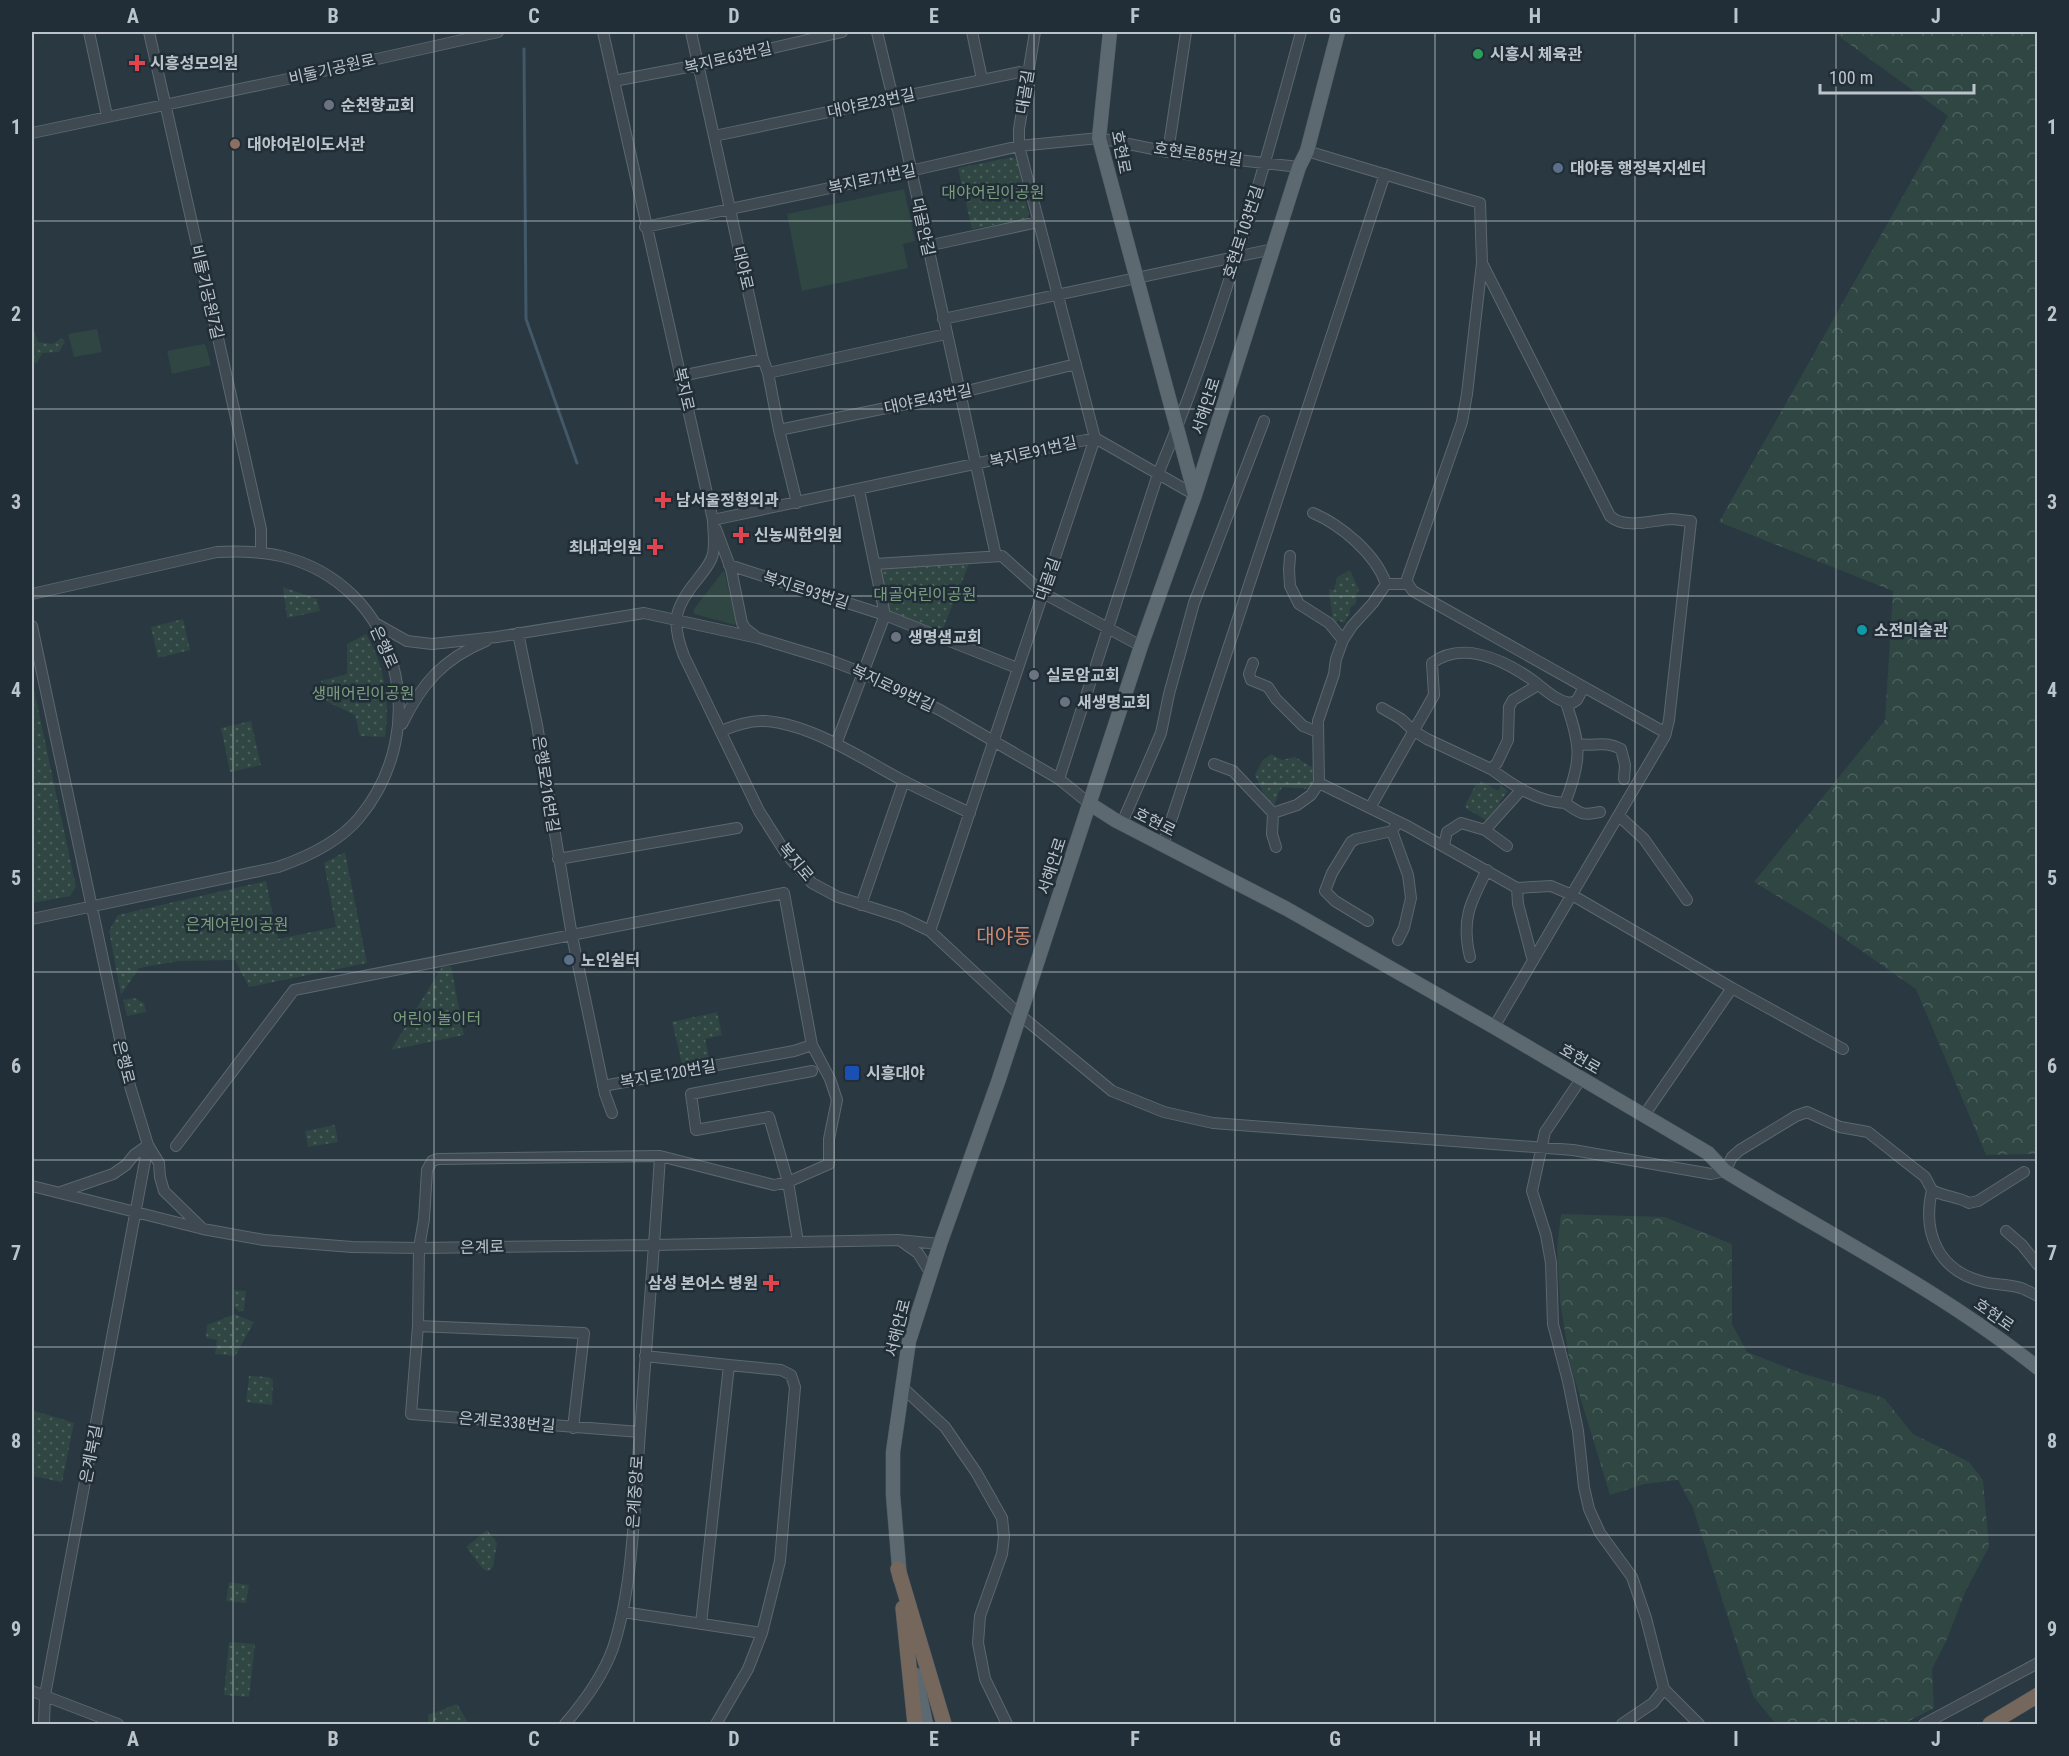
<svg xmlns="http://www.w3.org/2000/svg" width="2069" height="1756" font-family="'Roboto Condensed','Noto Sans KR',sans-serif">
  <defs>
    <pattern id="forest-crowns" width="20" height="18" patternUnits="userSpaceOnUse" patternTransform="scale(1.5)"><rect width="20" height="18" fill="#2f4643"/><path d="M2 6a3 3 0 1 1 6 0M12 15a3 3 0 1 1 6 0" fill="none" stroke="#4b5f5d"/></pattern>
    <pattern id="park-dots" width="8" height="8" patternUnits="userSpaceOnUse" patternTransform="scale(1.5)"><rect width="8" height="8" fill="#2f4643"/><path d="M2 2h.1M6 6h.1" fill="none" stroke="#4b5f5d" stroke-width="1.8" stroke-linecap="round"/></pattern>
  </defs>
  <rect width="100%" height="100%" fill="#2a3841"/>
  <path fill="#2f4643" d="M904 189 915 241 903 244 908 268 802 291 787 214Z
    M97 329 102 352 74 357 68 334Z
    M204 344 206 346 211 365 172 374 167 351Z
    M724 570 736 622 735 625 694 614V609Z"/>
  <path fill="url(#forest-crowns)" d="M1833 32H2037V1154L1986 1155 1916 989 1823 924 1754 882 1885 720 1893 591 1719 522 1948 116Z
    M1561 1214 1665 1217 1732 1244V1324L1747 1352 1801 1373 1884 1398 1913 1434 1969 1462 1983 1480 1989 1547 1966 1590 1947 1639 1932 1669 1934 1708 1903 1724H1776L1753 1696 1693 1508 1678 1480 1644 1484 1610 1495 1570 1364 1560 1301 1557 1249Z"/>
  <path fill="url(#park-dots)" d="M1013 157 1017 160 1029 216 1026 219 972 229 958 168Z
    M32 324 38 342 53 344 61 338 65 342 59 352 42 353 37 363 32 364Z
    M969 564 942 631 890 612 880 567 882 565Z
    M1350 570 1359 590 1357 593 1356 603 1350 608V613L1344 623 1338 620 1335 625 1333 623 1329 589 1334 590 1337 577Z
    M283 587 317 599 320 611 287 618Z
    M183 619 190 650 158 658 151 627Z
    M366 634C385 666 390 700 385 737L360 736 355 715 324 700 321 681 347 674V644Z
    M32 680 76 887 70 896 32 903Z
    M251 721 261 765 230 772 221 728Z
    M1271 754 1282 760 1295 757 1315 769 1311 789 1283 787 1279 791 1274 807 1267 801 1255 775 1262 761Z
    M1481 781 1498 791 1501 785 1508 791 1500 802 1501 806 1488 820C1483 820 1475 812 1468 810L1465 806 1476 784 1479 785Z
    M345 852 367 963 249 987 235 960 179 961 139 968 121 995 109 931 118 915 266 881 278 939 336 927 324 863Z
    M451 966 464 1035 391 1050 442 967Z
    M134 998 144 1003 146 1012 127 1016 123 1000Z
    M717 1012 722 1035 705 1039 710 1061 683 1068 672 1022Z
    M335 1125 338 1142 308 1147 305 1131Z
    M234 1290 246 1291 244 1310 239 1312 234 1306Z
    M235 1314 254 1322 235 1356 215 1354 217 1340 206 1338 207 1325Z
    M249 1376 269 1377 273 1380 272 1405 246 1402Z
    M32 1410 74 1423 62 1482 32 1476Z
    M487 1530 497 1543 493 1567 488 1571 483 1569 466 1547Z
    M229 1582 249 1585 246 1603 226 1601Z
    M229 1642 255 1644 249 1697 224 1695Z
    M457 1704 469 1724H428V1715Z"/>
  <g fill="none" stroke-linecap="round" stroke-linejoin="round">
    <path stroke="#415969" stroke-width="3" d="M524 49 526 319 577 463"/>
    <g stroke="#5c676f" stroke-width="12">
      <path id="minor" d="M89 32 107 116
        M149 32 261 529V552
        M603 32 713 520C713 532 716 546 712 557 709 566 702 573 697 580 674 608 671 622 684 656L759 811 787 855 812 883 838 897 901 917 930 931 1020 1015 1112 1091 1164 1112 1213 1123 1573 1150 1711 1174 1725 1171 1732 1157 1740 1150 1796 1116 1807 1112 1840 1127 1868 1132 1925 1177 1932 1190C1922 1233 1938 1271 1984 1282 1996 1285 2009 1284 2021 1288 2026 1290 2032 1293 2038 1296
        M691 32 763 359 768 373 779 430 797 503
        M877 32 890 86 898 110 996 556
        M972 32 982 79
        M614 81 698 65 842 32
        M32 133 283 80 498 32
        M714 136 1029 70
        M1307 151 1480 203 1482 263 1610 516C1625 530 1653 520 1671 519 1678 519 1684 521 1691 521L1669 720 1665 736 1494 1027
        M1168 152 1186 32
        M645 227 910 171 1019 146 1099 138 1168 152 1299 167
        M927 246 1038 222
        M1482 263 1467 394 1462 422 1407 579 1408 584 1413 591 1666 733
        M943 319 1273 249
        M768 373 946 334
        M681 376 763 359
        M779 430 959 393 1076 364
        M1313 513C1341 525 1376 554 1386 584
        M713 520 1095 438 1195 495
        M716 529 731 569 742 623 746 629 755 636
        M1290 556 1289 570 1290 586 1299 604 1329 623 1343 640
        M875 564 1002 556 1043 593 1141 646
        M729 565 885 615 1017 668
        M32 594 217 552C239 551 259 551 281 556 400 585 434 728 359 818 339 842 307 857 278 867L32 919
        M375 623 407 641 432 644 497 637 644 613 758 638 827 659 863 673 940 710 1059 779 1090 804
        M32 626 130 1086 148 1145 159 1163 160 1177 164 1191 202 1228
        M518 633 537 725 572 936 605 1094 612 1113
        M1253 663 1249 674 1251 680 1268 687 1276 699 1303 726 1318 732
        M1566 703C1581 746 1582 760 1565 803 1581 813 1580 816 1600 812
        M1382 708 1401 719 1414 731 1427 739 1491 769 1497 763 1508 740 1509 707 1513 700 1538 685
        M402 724C422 683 443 659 486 641
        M721 731C735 725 750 720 765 721 811 724 861 758 900 779 923 791 947 802 970 813
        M836 744 885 615 859 490
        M1578 744C1595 747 1604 740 1621 749L1625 765 1624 779
        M1214 764 1233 771 1273 813
        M1491 769C1513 785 1537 802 1565 803
        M1059 779 1158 474C1218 331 1261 181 1301 32
        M1319 783 1409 827 1517 888 1551 886 1572 895 1732 988 1645 1114
        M1370 808 1434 695 1432 663C1462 641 1501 659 1528 677 1542 686 1555 702 1572 703L1577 700 1584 687
        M1619 816 1644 839 1687 900
        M1122 823 1161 733 1169 694 1194 603 1264 421
        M1485 830 1507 846
        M1392 831 1408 875 1411 898 1404 928 1398 940
        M1163 845 1385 174
        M1444 845 1447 832 1461 823 1485 830 1522 789
        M1276 847 1272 834 1273 813 1297 805 1311 795 1319 783 1318 721 1334 674 1336 659 1343 640 1352 626 1373 603 1386 584H1408
        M558 859 737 828
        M1517 888 1518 904 1533 961
        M861 905 904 781
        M1368 921 1335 901 1325 891 1332 873 1351 842 1356 839 1392 831 1398 822
        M930 931 1095 438 1019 146V129L1035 32
        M1470 957C1461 920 1470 903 1487 870
        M1732 988 1843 1049
        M1581 1079 1545 1132 1532 1191 1546 1235 1551 1263 1553 1324 1568 1381 1578 1431 1584 1487 1589 1509 1600 1533 1632 1577 1646 1618 1664 1689 1699 1724
        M603 1086 794 1051 812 1045
        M176 1146 294 990 784 893 812 1045 830 1079 837 1100 829 1139V1164L788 1182 774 1185 660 1156 438 1159 432 1161 427 1170 424 1219 419 1248 418 1326 411 1414 640 1432
        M32 1186 203 1229 264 1240 352 1247 419 1248 654 1245 898 1240 940 1244
        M1932 1190C1944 1197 1957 1196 1969 1203L1978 1201 2024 1172
        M61 1192 113 1174 126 1165 134 1155 148 1145
        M2006 1231 2022 1245 2038 1265
        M901 1241 918 1253 931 1274
        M798 1242 788 1182 769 1117 696 1130 691 1094 812 1071
        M418 1326 584 1333 573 1428
        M645 1356 729 1365
        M902 1387 945 1427 976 1472 1002 1518 1004 1537 1002 1554 980 1616 978 1643 985 1679 1007 1724
        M623 1612 762 1633 748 1669 716 1724
        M701 1624 729 1365 781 1370 791 1375 795 1387 780 1561 762 1633
        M32 1691 118 1724
        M44 1724 45 1695 148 1145
        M565 1724C584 1702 603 1676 613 1648 633 1587 634 1510 639 1446 646 1349 654 1253 660 1156
        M1622 1724 1653 1703 1664 1689
        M1924 1724 2038 1663"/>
    </g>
    <g stroke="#4a555e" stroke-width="15">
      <path id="major" d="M1110 32 1099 138 1195 495
        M1090 804 1115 820 1287 909 1494 1027 1708 1153 1725 1171C1830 1235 1941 1291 2038 1368
        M900 1579 893 1495V1452L909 1341 940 1244 998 1082 1141 646 1195 495 1299 167 1307 151 1338 32
        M916 1675 926 1724"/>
    </g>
    <g stroke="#48545c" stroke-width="16">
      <path id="highway" d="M898 1569 944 1724
        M903 1608 915 1724
        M1990 1724 2038 1695"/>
    </g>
    <use href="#minor" stroke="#3e4951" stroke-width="10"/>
    <use href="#major" stroke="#5c6971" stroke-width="14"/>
    <use href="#highway" stroke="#76675c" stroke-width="15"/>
  </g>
  <path fill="none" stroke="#bbc4cb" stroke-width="1.5" stroke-opacity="0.55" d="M233 32V1724M434 32V1724M634 32V1724M834 32V1724M1034 32V1724M1235 32V1724M1435 32V1724M1635 32V1724M1836 32V1724M32 221H2038M32 409H2038M32 596H2038M32 784H2038M32 972H2038M32 1160H2038M32 1347H2038M32 1535H2038"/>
  <circle fill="#2e9e5b" stroke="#222e37" stroke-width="2" cx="1478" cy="54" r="6"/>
  <g fill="#e0444e" stroke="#222e37" stroke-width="2">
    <path d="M134 54h6v6h6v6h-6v6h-6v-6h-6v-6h6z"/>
    <path d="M660 491h6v6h6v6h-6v6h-6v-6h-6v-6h6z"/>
    <path d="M738 526h6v6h6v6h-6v6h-6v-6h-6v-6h6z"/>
    <path d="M652 538h6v6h6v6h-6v6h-6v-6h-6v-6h6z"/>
    <path d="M768 1274h6v6h6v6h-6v6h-6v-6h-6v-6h6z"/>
  </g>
  <g fill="#6b7280" stroke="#222e37" stroke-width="2">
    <circle cx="329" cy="105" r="6"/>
    <circle cx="896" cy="637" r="6"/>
    <circle cx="1034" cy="675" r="6"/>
    <circle cx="1065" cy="702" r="6"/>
  </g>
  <circle fill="#8d6e63" stroke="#222e37" stroke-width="2" cx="235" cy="144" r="6"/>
  <g fill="#5c6f8a" stroke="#222e37" stroke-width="2">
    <circle cx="1558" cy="168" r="6"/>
    <circle cx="569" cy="960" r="6"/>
  </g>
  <circle fill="#0f9aa8" stroke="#222e37" stroke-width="2" cx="1862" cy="630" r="6"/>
  <rect fill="#1a4fb4" stroke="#222e37" stroke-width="2" x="844" y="1065" width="16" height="16" rx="3"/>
  <g text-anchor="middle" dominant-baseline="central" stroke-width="5" stroke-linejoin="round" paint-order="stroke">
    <g font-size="16" font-weight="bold" fill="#bbc4cb" stroke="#222e37" text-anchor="start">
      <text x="1490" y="54">시흥시 체육관</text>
      <text x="150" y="63">시흥성모의원</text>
      <text x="341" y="105">순천향교회</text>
      <text x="247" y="144">대야어린이도서관</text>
      <text x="1570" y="168">대야동 행정복지센터</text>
      <text x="676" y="500">남서울정형외과</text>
      <text x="754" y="535">신농씨한의원</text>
      <text x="642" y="547" text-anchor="end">최내과의원</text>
      <text x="1874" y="630">소전미술관</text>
      <text x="908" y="637">생명샘교회</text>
      <text x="1046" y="675">실로암교회</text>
      <text x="1077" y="702">새생명교회</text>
      <text x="581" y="960">노인쉼터</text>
      <text x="866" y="1073">시흥대야</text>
      <text x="758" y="1283" text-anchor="end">삼성 본어스 병원</text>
    </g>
    <g font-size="16" fill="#bbc4cb" stroke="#222e37">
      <text transform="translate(728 58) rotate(-13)">복지로63번길</text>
      <text transform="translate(332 69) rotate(-13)">비둘기공원로</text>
      <text transform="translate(1025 92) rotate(-81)">대골길</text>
      <text transform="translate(871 103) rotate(-12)">대야로23번길</text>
      <text transform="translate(1121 152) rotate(79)">호현로</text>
      <text transform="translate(1198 154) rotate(8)">호현로85번길</text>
      <text transform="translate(872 179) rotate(-12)">복지로71번길</text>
      <text transform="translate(923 227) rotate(78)">대골안길</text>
      <text transform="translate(1243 232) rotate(-72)">호현로103번길</text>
      <text transform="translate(743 268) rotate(77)">대야로</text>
      <text transform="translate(207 292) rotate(77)">비둘기공원7길</text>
      <text transform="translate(684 389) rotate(77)">복지로</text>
      <text transform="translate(928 399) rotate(-12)">대야로43번길</text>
      <text transform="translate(1206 406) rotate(-72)">서해안로</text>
      <text transform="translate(1033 452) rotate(-13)">복지로91번길</text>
      <text transform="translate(1048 579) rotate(-71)">대골길</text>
      <text transform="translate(806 590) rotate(18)">복지로93번길</text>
      <text transform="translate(384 647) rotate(66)">은행로</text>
      <text transform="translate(893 688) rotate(25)">복지로99번길</text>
      <text transform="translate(546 784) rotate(81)">은행로216번길</text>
      <text transform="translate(1155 822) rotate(27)">호현로</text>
      <text transform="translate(796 862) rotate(50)">복지로</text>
      <text transform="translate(1052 866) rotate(-72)">서해안로</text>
      <text transform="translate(1580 1059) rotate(30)">호현로</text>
      <text transform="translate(124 1062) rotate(76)">은행로</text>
      <text transform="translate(668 1074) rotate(-10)">복지로120번길</text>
      <text transform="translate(482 1247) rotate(-1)">은계로</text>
      <text transform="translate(1994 1315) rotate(35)">호현로</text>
      <text transform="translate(898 1328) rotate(-76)">서해안로</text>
      <text transform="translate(507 1422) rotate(5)">은계로338번길</text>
      <text transform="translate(91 1454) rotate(-79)">은계북길</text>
      <text transform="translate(635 1492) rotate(-86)">은계중앙로</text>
    </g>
    <g font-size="16" fill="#7b9f7d" stroke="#222e37">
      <text x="993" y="192">대야어린이공원</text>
      <text x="925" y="594">대골어린이공원</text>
      <text x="363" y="693">생매어린이공원</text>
      <text x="237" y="924">은계어린이공원</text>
      <text x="437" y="1018">어린이놀이터</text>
    </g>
    <g font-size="20" fill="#ce8b73" stroke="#222e37">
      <text x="1004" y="936">대야동</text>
    </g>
  </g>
  <rect width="2069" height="1756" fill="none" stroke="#222e37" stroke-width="66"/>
  <path d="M1820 84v9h154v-9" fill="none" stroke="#bbc4cb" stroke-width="3"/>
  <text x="1829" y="84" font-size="18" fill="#bbc4cb" stroke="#222e37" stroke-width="4.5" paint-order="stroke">100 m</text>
  <rect x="33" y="33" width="2003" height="1690" fill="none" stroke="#bbc4cb" stroke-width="2"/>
  <g font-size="20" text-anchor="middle" font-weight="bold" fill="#bbc4cb">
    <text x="133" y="23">A</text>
    <text x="333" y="23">B</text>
    <text x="534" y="23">C</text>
    <text x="734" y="23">D</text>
    <text x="934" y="23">E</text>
    <text x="1135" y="23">F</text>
    <text x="1335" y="23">G</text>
    <text x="1535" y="23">H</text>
    <text x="1736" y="23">I</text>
    <text x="1936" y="23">J</text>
    <text x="16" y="134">1</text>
    <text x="2052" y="134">1</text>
    <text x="16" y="321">2</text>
    <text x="2052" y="321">2</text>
    <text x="16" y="509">3</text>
    <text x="2052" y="509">3</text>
    <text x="16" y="697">4</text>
    <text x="2052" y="697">4</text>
    <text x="16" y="885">5</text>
    <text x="2052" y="885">5</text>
    <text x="16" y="1073">6</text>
    <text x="2052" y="1073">6</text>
    <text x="16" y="1260">7</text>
    <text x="2052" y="1260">7</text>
    <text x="16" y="1448">8</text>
    <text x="2052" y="1448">8</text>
    <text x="16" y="1636">9</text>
    <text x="2052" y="1636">9</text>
    <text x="133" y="1746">A</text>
    <text x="333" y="1746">B</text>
    <text x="534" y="1746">C</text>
    <text x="734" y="1746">D</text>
    <text x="934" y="1746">E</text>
    <text x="1135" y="1746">F</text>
    <text x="1335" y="1746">G</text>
    <text x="1535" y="1746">H</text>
    <text x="1736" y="1746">I</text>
    <text x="1936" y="1746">J</text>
  </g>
</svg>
